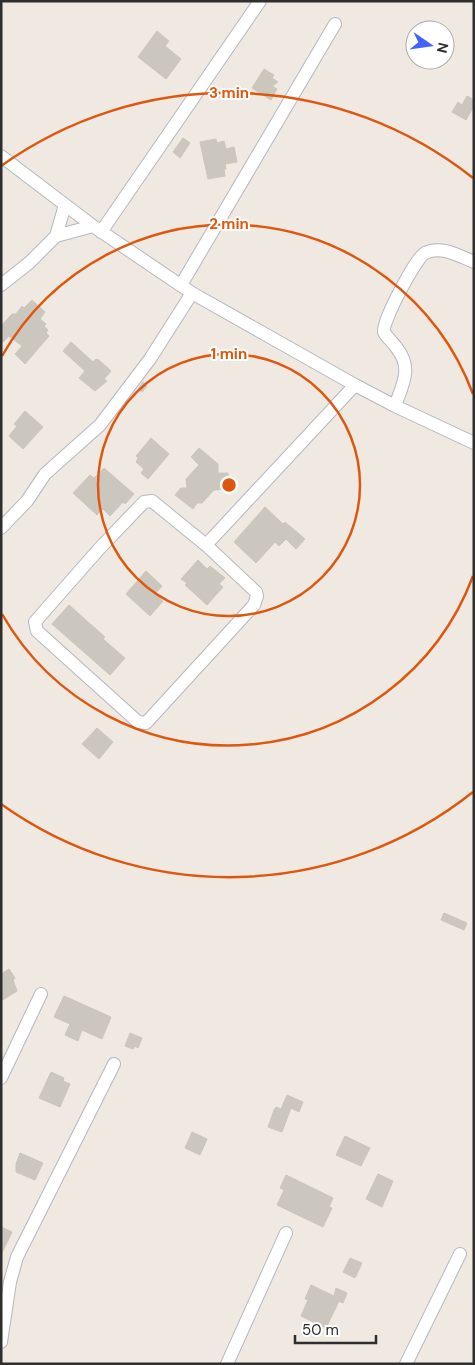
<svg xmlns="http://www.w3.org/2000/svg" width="475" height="1365" font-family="'DM Sans',sans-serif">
  <rect width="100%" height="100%" fill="#efe9e1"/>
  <path fill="#cbc7bf" stroke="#cbc5ba" d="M157 31 169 41 165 46 181 59 166 79 138 57Z
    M264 69 274 75 272 78 278 82 272 86 277 89 271 100 252 88Z
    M467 96 474 100V106L466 120 452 112 458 102 462 105Z
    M183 138 190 143 180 158 173 152Z
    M216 139 217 143 224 141 226 149 234 147 237 162 225 164 226 169H224L225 176 208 179 200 142Z
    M32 300 45 312 40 319 46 324 44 326 48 330 46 333 49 336 25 364 15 354 22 346 9 336 1 344V326L12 314H16L22 306 24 308Z
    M71 342 93 362 96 359 99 360 111 371 104 379 107 381 95 391 79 378 85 371 63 351Z
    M143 382 147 386 142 392 138 389Z
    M25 411 43 427 23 449 9 436 17 426 14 424Z
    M151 438 169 454 148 479 141 473 144 469 136 462 138 458 136 456Z
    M199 448 218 464V473H228L229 489 214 490 202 503H197L193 509 175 495 181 488H187L186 479 199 465 191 457Z
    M104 468 134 494 125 504 123 502 110 516 103 509 97 515 73 493 90 475 94 478Z
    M265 507 283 524 285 522 305 539 296 549 286 539 279 546 275 542 256 563 234 542Z
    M198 560 207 569 210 566 225 578 219 584 223 587 207 605 185 585 187 583 181 579Z
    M146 571 162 586 155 594 163 601 150 616 126 594Z
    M69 605 105 637 103 639 125 658 110 675 52 624Z
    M97 728 113 742 99 759 82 744Z
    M444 913 467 923 464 930 441 920Z
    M9 969 15 978 13 980 17 991 1 1001V974Z
    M64 996 111 1017 102 1039 82 1030 78 1041 65 1035 70 1024 54 1017Z
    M130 1033 142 1038 138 1048 135 1046 133 1049 125 1046Z
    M51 1072 64 1078 63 1081 70 1084 60 1107 39 1098Z
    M287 1095 303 1102 299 1112 291 1108 282 1132 268 1127 274 1110 276 1107 281 1109Z
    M192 1132 207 1139 200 1155 185 1148Z
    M345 1136 370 1148 361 1166 336 1155Z
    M20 1153 43 1163 35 1180 16 1172V1164Z
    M378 1174 393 1181 382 1207 366 1199Z
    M286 1175 333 1198 329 1207 332 1208 323 1227 277 1205 284 1190 280 1188Z
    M1 1227 12 1232 1 1255Z
    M350 1258 362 1263 355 1278 343 1272Z
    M311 1285 334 1296 336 1288 347 1293 343 1303 339 1301 326 1328 301 1316 308 1300 305 1299Z"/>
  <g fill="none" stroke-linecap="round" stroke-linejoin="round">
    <g stroke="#b4b7c1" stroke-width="14">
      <path id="minor" d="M1 156 93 226 192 293 355 385 395 406 474 443
        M101 232 260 1
        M56 236 65 205
        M1 285 29 263 56 236 93 226
        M181 285 335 24
        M395 406C403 383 413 368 396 347 392 341 387 338 384 332 382 321 416 258 425 253 442 245 459 256 474 262
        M1 528 27 501 45 474 100 425 150 359 192 293
        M206 545 152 501 144 502 99 549 41 615 35 622 37 631 138 722 146 723 254 605 257 596 256 592 206 545 355 385
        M1 1078 41 994
        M1 1342 10 1282 17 1257 114 1064
        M227 1364 286 1233
        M406 1364 460 1254"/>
    </g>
    <use href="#minor" stroke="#fff" stroke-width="12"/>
  </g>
  <g fill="none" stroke="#df570e" stroke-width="2.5">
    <circle cx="229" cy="485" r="131"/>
    <path d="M473 576A261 261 0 0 1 2 614M2 356A261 261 0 0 1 473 394"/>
    <path d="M473 792A392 392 0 0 1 1 804M1 166A392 392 0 0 1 473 178"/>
  </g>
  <circle cx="229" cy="485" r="8" fill="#df570e" stroke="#fff" stroke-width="2.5"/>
  <g font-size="15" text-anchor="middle" font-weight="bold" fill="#df570e" stroke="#fff" stroke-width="4" stroke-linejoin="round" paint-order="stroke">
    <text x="229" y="98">3 min</text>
    <text x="229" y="229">2 min</text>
    <text x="229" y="359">1 min</text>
  </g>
  <rect width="475" height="1365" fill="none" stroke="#2e2e2e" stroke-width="5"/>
  <g transform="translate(430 45) rotate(103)"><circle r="24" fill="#ffffff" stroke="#ababab"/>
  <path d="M0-4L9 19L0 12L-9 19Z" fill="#4264fb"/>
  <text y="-8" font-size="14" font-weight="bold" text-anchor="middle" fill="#2e2e2e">N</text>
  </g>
  <path d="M295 1335v8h81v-8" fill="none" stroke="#2e2e2e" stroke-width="2.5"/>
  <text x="302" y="1335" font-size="15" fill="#2e2e2e" stroke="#ffffff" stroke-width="4" paint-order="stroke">50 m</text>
</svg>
